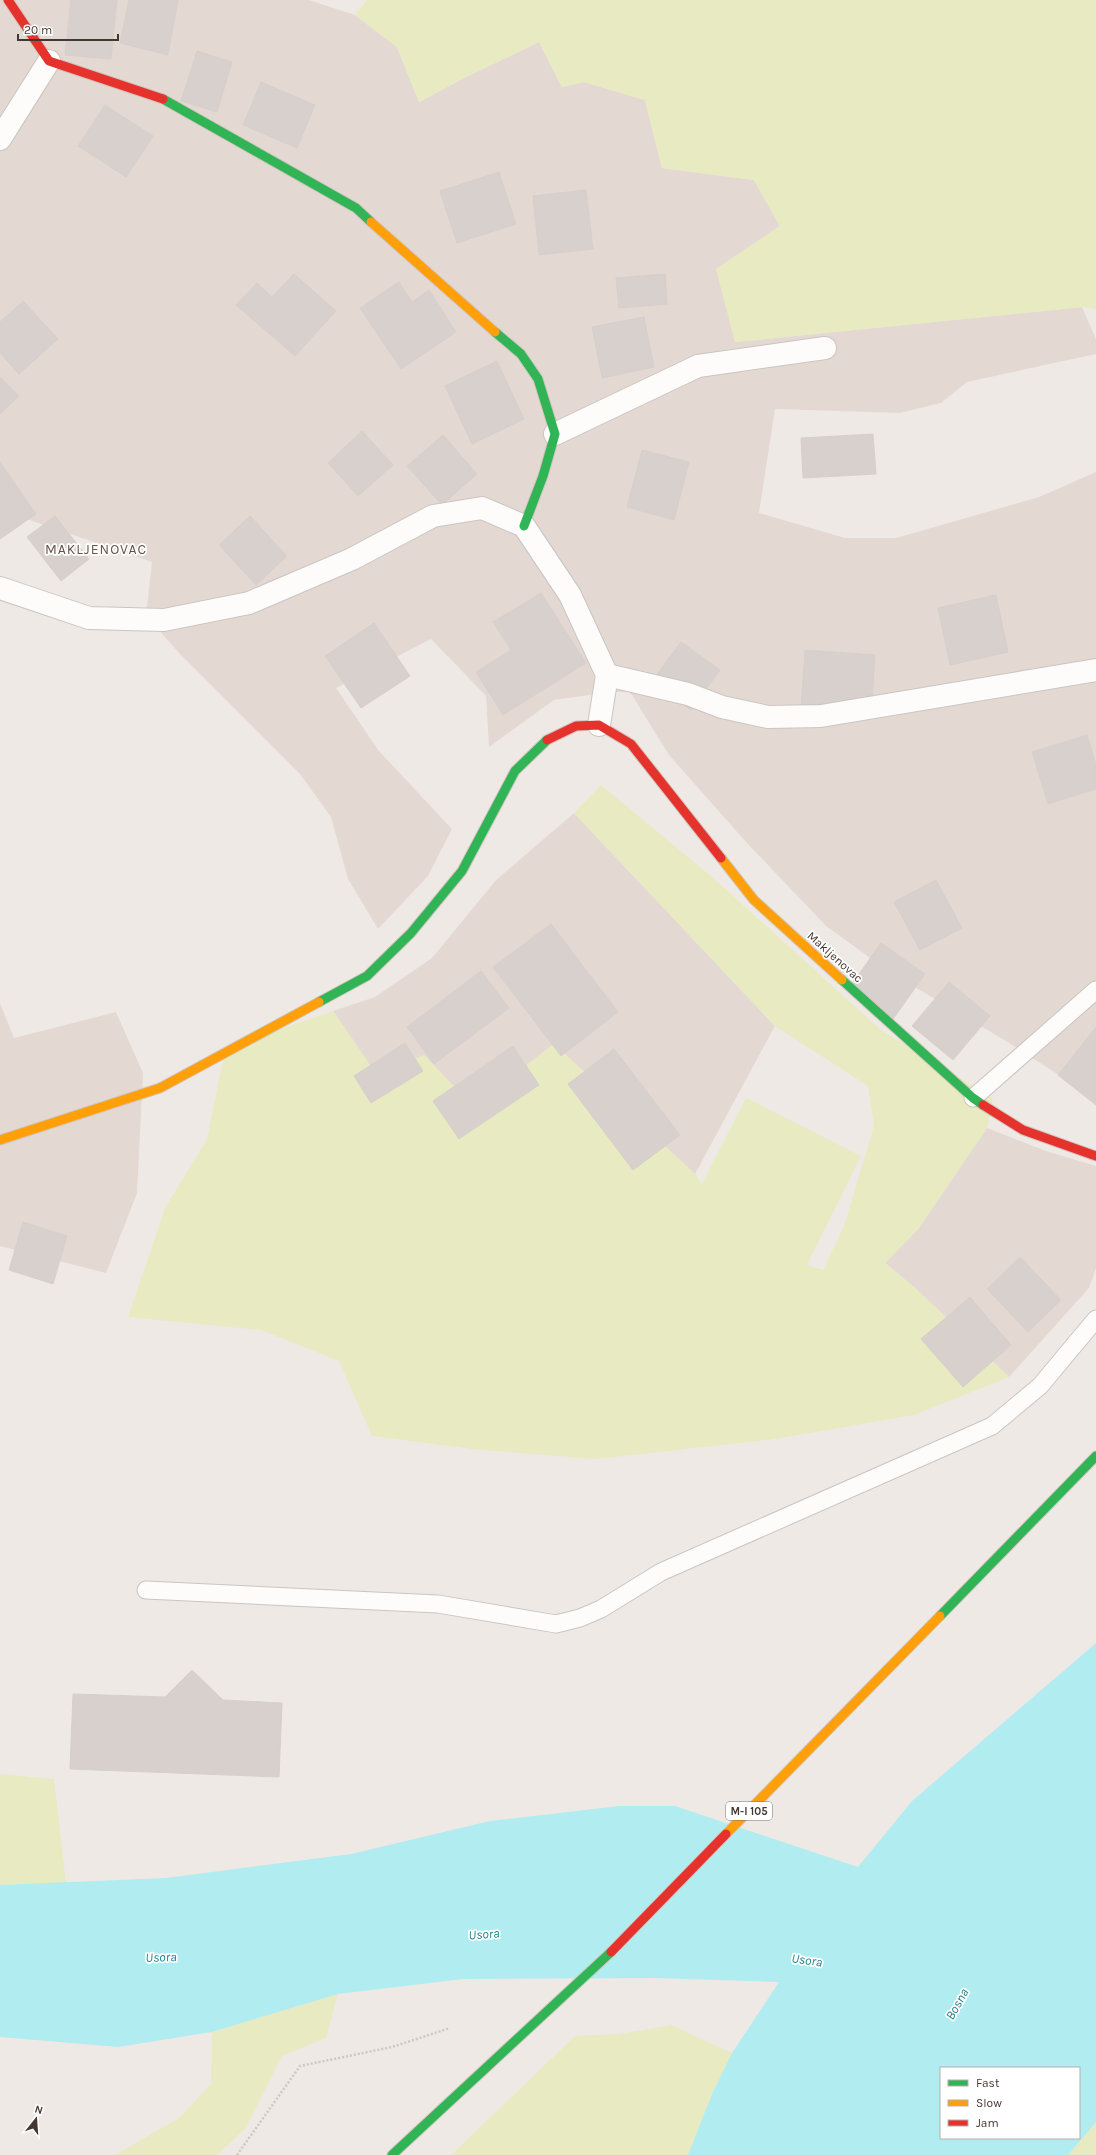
<svg xmlns="http://www.w3.org/2000/svg" width="1096" height="2155" font-family="Karla,sans-serif">
  <rect width="100%" height="100%" fill="#efe9e5"/>
  <path fill="#e4d9d2" d="M0 0H309L355 15 397 47 419 102 464 78 539 42 562 87 584 82 645 100 662 168 754 180 780 226 716 269 736 342 1082 307 1096 339V354L967 382 941 403 900 413 775 409 759 513 845 538H896L1039 497 1096 472V1096L1079 1088 1006 1041 891 973 826 926 746 842 669 755 630 692H610L554 700 489 747 486 696 431 639 336 688 379 751 452 829 428 876 378 929 348 879 331 817 300 774 180 654 157 628 147 607 152 562 0 510Z
    M574 813 775 1026 695 1174 554 1044 473 1106 376 1074 333 1011 375 997 432 958 496 880Z
    M0 1003 14 1038 116 1012 143 1073 137 1193 106 1273 0 1246Z
    M987 1128 1046 1151 1096 1166V1268L1089 1288 1009 1377 915 1288 885 1263 918 1229Z"/>
  <path fill="#e8eac2" d="M367 0H1096V309L1082 307 735 342 716 269 780 226 754 180 662 168 645 100 584 82 562 87 539 42 464 78 419 102 397 47 355 15Z
    M601 785 712 877 881 1030 993 1098 987 1128 918 1229 885 1263 915 1288 1009 1377 914 1415 775 1439 596 1459 472 1449 372 1436 339 1361 261 1330 128 1317 165 1208 207 1139 224 1054 255 1038 333 1011 376 1074 424 1055 473 1106 554 1044 695 1174 702 1184 746 1098 861 1156 807 1265 823 1270 844 1226 874 1126 868 1086 775 1026 574 813Z
    M0 1774 54 1779 66 1883 0 1885Z
    M338 1994 326 2038 282 2056 246 2128 217 2155H115L179 2118 211 2084 212 2032Z
    M671 2025 732 2053 712 2094 688 2155H451L575 2036 619 2034Z
    M1096 2122V2155H1068Z"/>
  <path fill="#b1ecf1" fill-rule="evenodd" d="M1096 1643V2122L1068 2155H688L712 2094 732 2053 779 1982 655 1978 463 1979 338 1994 212 2032 118 2047 0 2037V1885L166 1878 351 1854 490 1821 619 1806H675L858 1867 912 1801ZM941 2068H1079V2138H941Z"/>
  <path fill="#d7d0cc" stroke="#d7cfcb" d="M71 0H117L111 59 65 55Z
    M129 0H178L168 55 120 43Z
    M197 51 232 62 217 112 181 101Z
    M261 82 315 105 297 148 243 125Z
    M105 105 153 136 126 177 78 146Z
    M499 172 516 224 457 243 440 191Z
    M586 190 593 249 539 255 533 196Z
    M294 274 336 311 295 356 236 305 257 283 272 297Z
    M665 274 667 304 619 308 616 278Z
    M399 282 412 302 429 290 456 332 401 369 360 308Z
    M23 301 58 339 19 374 0 353V322Z
    M644 317 654 367 602 378 592 327Z
    M497 361 524 419 472 444 445 386Z
    M0 377 19 396 0 414Z
    M362 431 393 465 358 496 328 463Z
    M873 434 876 474 803 478 801 438Z
    M443 435 477 474 442 505 407 466Z
    M642 450 689 462 674 520 627 507Z
    M0 462 36 514 0 539Z
    M55 516 89 559 61 581 27 537Z
    M250 516 287 556 256 585 219 545Z
    M541 593 586 663 503 715 476 672 511 650 493 622Z
    M996 595 1008 652 950 665 938 608Z
    M374 623 410 676 361 708 325 656Z
    M681 642 720 670 691 710 652 681Z
    M805 650 875 655 871 716 801 711Z
    M1087 735 1096 765V789L1048 804 1032 752Z
    M936 880 962 928 920 950 894 902Z
    M551 924 618 1012 561 1056 493 967Z
    M881 943 925 974 891 1022 847 991Z
    M481 971 509 1008 434 1064 407 1027Z
    M949 982 990 1016 953 1060 912 1026Z
    M1096 1027V1105L1058 1075Z
    M405 1043 423 1071 371 1103 354 1076Z
    M513 1046 539 1085 459 1139 433 1101Z
    M614 1049 680 1135 633 1170 568 1084Z
    M23 1222 67 1236 53 1284 9 1270Z
    M1020 1257 1061 1300 1028 1332 987 1289Z
    M970 1297 1011 1345 963 1387 921 1339Z
    M192 1670 223 1700 282 1703 279 1777 70 1769 73 1694 165 1697Z"/>
  <g fill="none" stroke-linecap="round" stroke-linejoin="round">
    <g stroke="#cbc5c1" stroke-width="19">
      <path id="lane" d="M973 1098 1096 990
        M146 1590 438 1604 556 1624 580 1618 601 1609 661 1572 992 1426 1040 1386 1096 1319"/>
    </g>
    <g stroke="#cbc5c1" stroke-width="24">
      <path id="street" d="M0 139 49 61
        M555 434 698 366 825 348
        M0 588 89 618 164 620 249 603 352 559 433 516 482 508 524 526 570 595 607 675 599 725
        M607 675 688 694 722 707 768 717 821 716 1096 670"/>
    </g>
    <g stroke="#d0c5bd" stroke-width="11">
      <path id="fast" d="M163 99 356 208 371 222
        M495 332 521 354 538 379 555 434 543 476 524 526
        M842 980 973 1098 983 1105
        M319 1002 367 976 411 933 462 871 515 771 547 740
        M940 1616 1096 1456
        M392 2155 611 1952"/>
    </g>
    <g stroke="#d0c5bd" stroke-width="11">
      <path id="slow" d="M371 222 495 332
        M721 858 754 900 842 980
        M0 1140 160 1088 319 1002
        M726 1834 940 1616"/>
    </g>
    <g stroke="#d0c5bd" stroke-width="11">
      <path id="jam" d="M8 0 49 61 163 99
        M547 740 576 726 599 725 631 744 721 858
        M983 1105 1023 1130 1096 1156
        M611 1952 726 1834"/>
    </g>
    <path stroke="#cdc7c5" stroke-width="2.5" stroke-dasharray="2 2" stroke-linecap="butt" d="M237 2155 300 2066 392 2047 450 2028"/>
    <use href="#lane" stroke="#fdfcfb" stroke-width="17"/>
    <use href="#street" stroke="#fdfcfb" stroke-width="22"/>
    <use href="#fast" stroke="#30b455" stroke-width="9"/>
    <use href="#slow" stroke="#ff9f0a" stroke-width="9"/>
    <use href="#jam" stroke="#e5322d" stroke-width="9"/>
  </g>
  <g text-anchor="middle" dominant-baseline="central" stroke-width="3.5" stroke-linejoin="round" paint-order="stroke">
    <rect fill="#fff" stroke="#7c7370" stroke-width="1" x="726" y="1802" width="46" height="18" rx="3"/>
    <g font-size="11" font-weight="bold" fill="#443732">
      <text x="749" y="1811">M-I 105</text>
    </g>
    <g font-size="12" fill="#443732" stroke="#fff">
      <text transform="translate(835 957) rotate(42)">Makljenovac</text>
    </g>
    <g font-size="13" font-style="italic" fill="#1e828e" stroke="#fff">
      <text transform="translate(484 1934) rotate(-4)">Usora</text>
      <text transform="translate(161 1957) rotate(-2)">Usora</text>
      <text transform="translate(807 1960) rotate(8)">Usora</text>
      <text transform="translate(957 2004) rotate(-61)">Bosna</text>
    </g>
    <g font-size="14" letter-spacing="1" fill="#685148" stroke="#fff">
      <text x="96" y="549">MAKLJENOVAC</text>
    </g>
  </g>
  <rect x="940" y="2067" width="140" height="72" fill="#ffffff" stroke="#b4afad"/>
  <rect x="948" y="2080" width="20" height="6" fill="#30b455" stroke="#b4afad"/>
  <text x="976" y="2087" font-size="12" fill="#443732">Fast</text>
  <rect x="948" y="2100" width="20" height="6" fill="#ff9f0a" stroke="#b4afad"/>
  <text x="976" y="2107" font-size="12" fill="#443732">Slow</text>
  <rect x="948" y="2120" width="20" height="6" fill="#e5322d" stroke="#b4afad"/>
  <text x="976" y="2127" font-size="12" fill="#443732">Jam</text>
  <g transform="translate(36 2119) rotate(17)" stroke="#ffffff" stroke-width="3" paint-order="stroke">
  <path d="M0-3L7 15L0 10L-7 15Z" fill="#443732"/>
  <text y="-6" font-size="11" font-weight="bold" text-anchor="middle" fill="#443732">N</text>
  </g>
  <path d="M18 34v6h100v-6" fill="none" stroke="#443732" stroke-width="2"/>
  <text x="24" y="34" font-size="12" fill="#443732" stroke="#ffffff" stroke-width="3" paint-order="stroke">20 m</text>
</svg>
